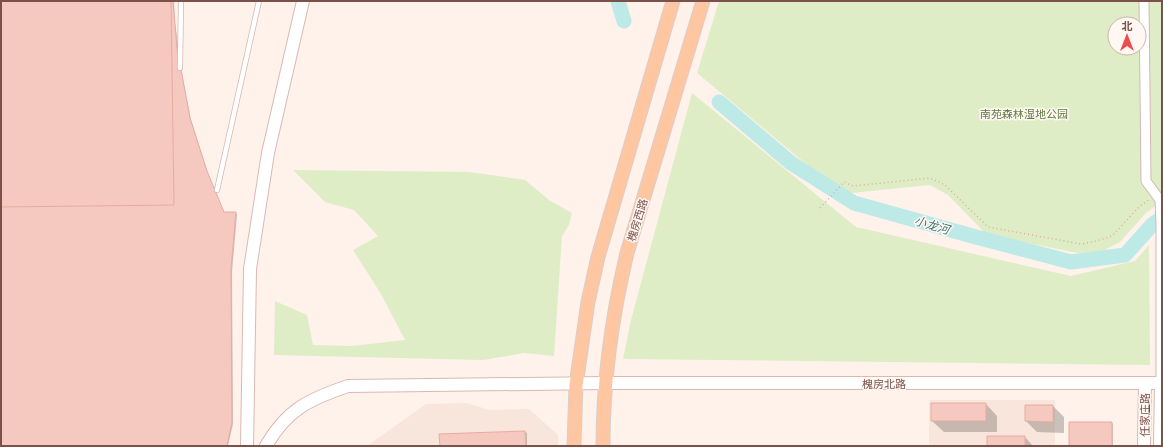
<svg xmlns="http://www.w3.org/2000/svg" width="1163" height="447" font-family="Manrope,'Noto Sans SC',sans-serif">
  <rect width="100%" height="100%" fill="#fef2eb"/>
  <path fill="#f8e5db" d="M929 400H1055V446H929Z
    M467 403 489 410 529 409 558 435V446H367L426 404Z"/>
  <path fill="#dfedc7" fill-rule="evenodd" d="M719 1H1162V201L1146 213 1120 242 1101 252 1078 253 987 235 948 195 930 185 852 193 829 183 697 73ZM1115 24H1139V48H1115Z
    M692 93 856 227 1071 276 1135 261 1149 245 1150 365 623 359 631 320Z
    M293 170 469 172 525 180 549 200 572 213 569 225 562 236 554 356 524 353 483 360 274 355 275 301 307 315 313 345 351 346 405 340 381 294 353 250 378 236 354 210 325 202Z"/>
  <path fill="#0003" d="M1 1H174L175 23 183 80 191 120 208 174 224 213H236L237 215 232 272 233 424 228 446H1Z
    M986 404 997 416V432H944L932 421Z
    M1053 406 1064 417V433L1037 432 1026 421Z
    M1112 423 1113 424V446H1070Z
    M525 432 527 433V446H441Z
    M1025 437 1033 446H988Z"/>
  <g fill="none" stroke-linecap="round" stroke-linejoin="round">
    <path stroke="#bde9e6" stroke-width="15" d="M618 1 624 21
      M719 102 791 163 854 203 976 237 1071 262 1125 255 1152 225 1162 218"/>
  </g>
  <path fill="#f5c9c0" stroke="#e8aba0" d="M1 1H171L174 205 1 207Z
    M1 1H173L177 48 190 118 207 171 224 212H236L231 269 232 422 227 446H1Z
    M931 403H986V421H931Z
    M1025 405H1053V422L1025 421Z
    M1069 422H1112V446H1069Z
    M525 431 526 446H440L439 434Z
    M987 436H1025V446H987Z"/>
  <g fill="none" stroke-linecap="round" stroke-linejoin="round">
    <g stroke="#d4b8b1" stroke-width="6">
      <path id="lane" d="M180 68 181 1
        M217 190 259 1"/>
    </g>
    <g stroke="#d4b8b1" stroke-width="11">
      <path id="street" d="M1144 1 1146 181 1160 200 1161 224V383"/>
    </g>
    <g stroke="#d9b9b1" stroke-width="14">
      <path id="secondary" d="M247 446 250 269 268 153 303 1
        M266 446C287 409 310 399 348 386L605 383H1162
        M1144 446 1145 383
        M1160 446 1161 383"/>
    </g>
    <g stroke="#dacecd" stroke-width="15">
      <path id="primary" d="M574 446 576 385 588 302 598 257 673 1
        M603 446C603 381 612 316 627 253L703 1"/>
    </g>
    <path stroke="#dbaba2" stroke-width="1.5" stroke-dasharray="1 3" stroke-linecap="butt" d="M820 208 844 182 853 186 930 178 945 185 988 227 1081 244 1093 242 1112 236 1140 206 1150 199"/>
    <use href="#lane" stroke="#fff" stroke-width="4.5"/>
    <use href="#street" stroke="#fff" stroke-width="9"/>
    <use href="#secondary" stroke="#fff" stroke-width="12"/>
    <use href="#primary" stroke="#fec6a1" stroke-width="13"/>
  </g>
  <g text-anchor="middle" dominant-baseline="central" stroke-width="3" stroke-linejoin="round" paint-order="stroke">
    <g font-size="11" fill="#5e7b3f" stroke="#fff7f2">
      <text x="1024" y="113">南苑森林湿地公园</text>
    </g>
    <g font-size="11" fill="#7b514b" stroke="#fff7f2">
      <text transform="translate(637 220) rotate(-73)">槐房西路</text>
      <text x="884" y="383">槐房北路</text>
      <text transform="translate(1144 415) rotate(-90)">任家庄路</text>
    </g>
    <g font-size="12" font-style="italic" fill="#3a7975" stroke="#fff7f2">
      <text transform="translate(932 225) rotate(16)">小龙河</text>
    </g>
  </g>
  <rect width="1163" height="447" fill="none" stroke="#7b514b" stroke-width="4"/>
  <g transform="translate(1127 36)"><circle r="19" fill="#fff7f2" stroke="#cab5af"/>
  <path d="M0-3L7 15L0 10L-7 15Z" fill="#ed4b4c"/>
  <text y="-6" font-size="11" font-weight="bold" text-anchor="middle" fill="#7b514b">北</text>
  </g>
</svg>
